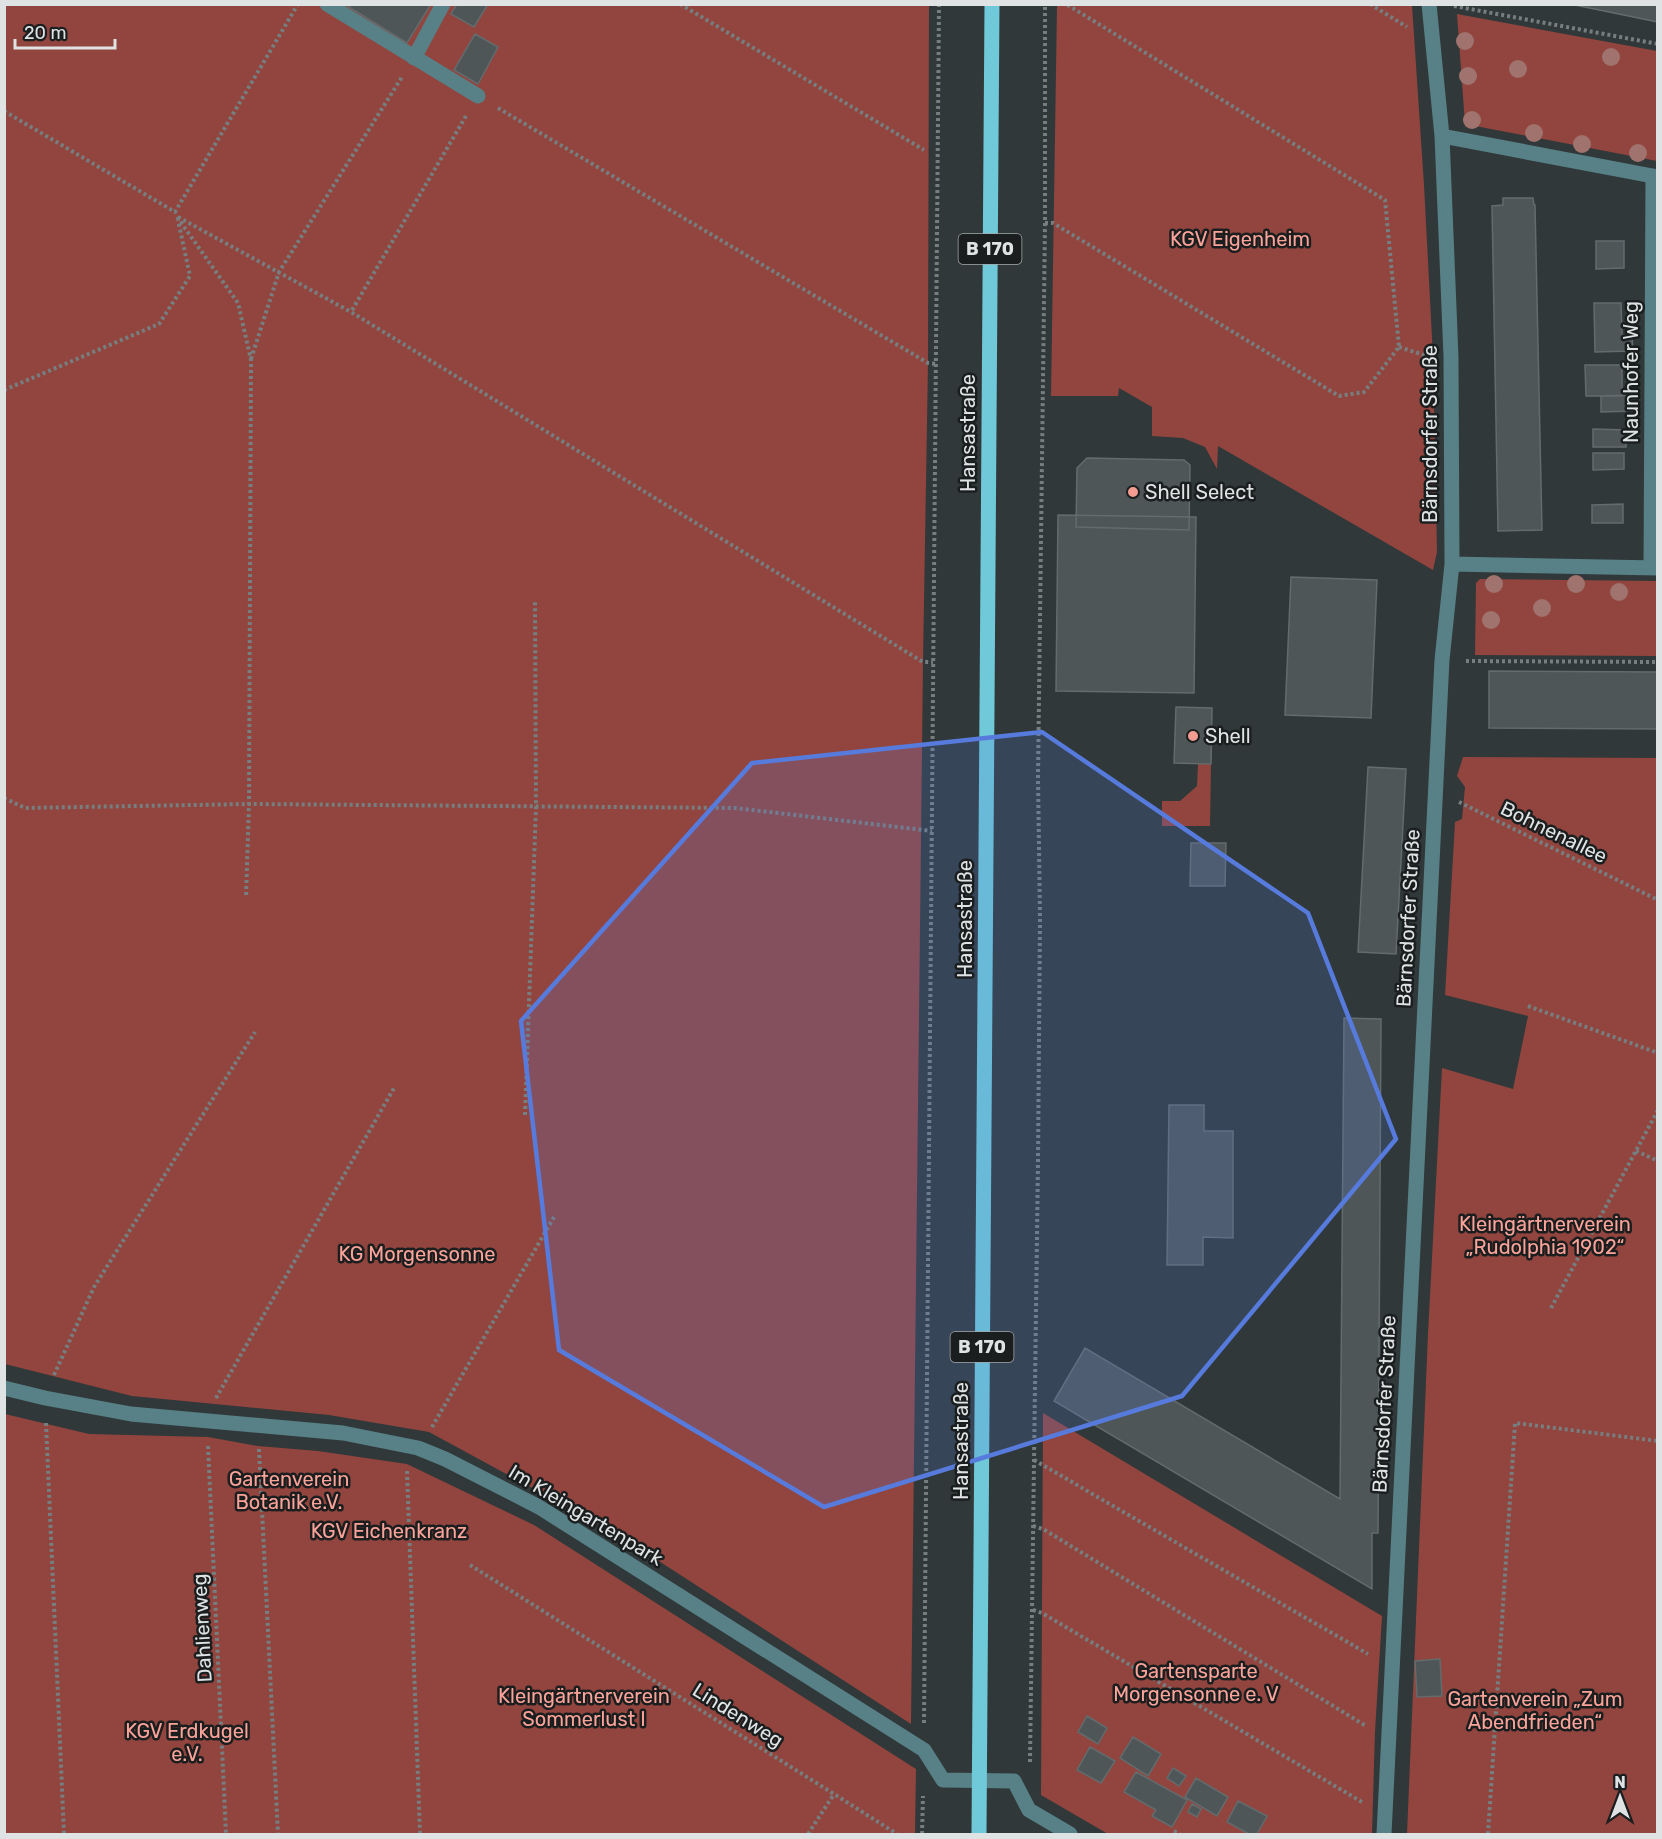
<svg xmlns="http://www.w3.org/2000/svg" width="1662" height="1839" font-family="Rubik,sans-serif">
  <rect width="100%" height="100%" fill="#303839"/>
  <path fill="#91453e" d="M4 5H929L928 363 923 662 911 1724 617 1534 429 1432 329 1415 132 1396 5 1364Z
    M1057 5H1412L1424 185 1433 357 1437 552 1433 570 1218 446 1217 469 1205 447 1183 438 1152 436V407L1119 388 1118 396H1051Z
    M1457 14 1657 51V161L1465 124Z
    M1480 579 1657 581V656L1475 655 1476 583Z
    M1463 757 1657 758V1834H1407L1428 1334 1442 1068 1513 1089 1528 1016 1445 995 1455 822 1462 819 1465 787 1457 776Z
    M1198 764H1211L1210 826H1162V801H1180L1197 786Z
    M1043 1413 1382 1616 1375 1732 1372 1834H1108L1041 1795Z
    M5 1414 89 1434 208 1437 258 1446 318 1451 407 1464 534 1525 916 1769 915 1834H5Z"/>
  <path fill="#4e5658" stroke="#636b6d" stroke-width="1.5" d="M344 4H431L407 43Z
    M457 4H488L474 27 451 14Z
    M1570 4H1658V22Z
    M475 34 498 47 478 84 454 70Z
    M1503 198H1533L1534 205H1535L1542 530 1498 531 1492 206 1503 205Z
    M1596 241H1624V268L1596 269Z
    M1594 303H1621L1622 335H1632L1633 351 1595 352Z
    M1585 365H1622V396H1586Z
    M1635 395V411L1601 412V396Z
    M1593 429 1626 430V447H1593Z
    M1593 453H1624V469L1593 470Z
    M1087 458 1184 460 1190 465 1189 530 1076 527 1077 468Z
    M1623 504V523H1592V505Z
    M1058 515 1196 517 1194 693 1056 691Z
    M1291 577 1377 580 1371 718 1285 715Z
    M1489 671 1658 672V729L1489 728Z
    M1176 707 1212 708 1211 764 1174 763Z
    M1368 767 1406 769 1396 954 1358 952Z
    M1191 843H1226L1225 886H1190Z
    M1344 1018 1381 1019 1378 1533H1372V1589L1054 1401 1085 1348 1340 1499Z
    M1169 1105H1204V1131H1233V1238L1203 1237V1265H1167Z
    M1440 1659 1442 1696 1417 1697 1415 1661Z
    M1087 1716 1107 1728 1098 1744 1078 1732Z
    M1133 1737 1161 1754 1148 1776 1120 1758Z
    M1090 1747 1115 1761 1101 1783 1077 1770Z
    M1173 1768 1186 1776 1179 1786 1167 1778Z
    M1136 1772 1187 1800 1172 1827 1152 1816 1156 1810 1124 1792Z
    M1196 1778 1228 1797 1217 1816 1185 1797Z
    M1238 1801 1267 1816 1257 1834H1249L1227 1822Z
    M1192 1804 1201 1809 1197 1817 1188 1812Z"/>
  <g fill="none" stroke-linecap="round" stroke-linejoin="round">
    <path stroke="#777e7f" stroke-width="4" stroke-dasharray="3 3" stroke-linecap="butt" d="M680 4 924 150
      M1370 4 1407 27
      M1454 6 1658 44
      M498 108 928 363 937 364
      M4 111 175 212 298 4
      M466 116 351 312 923 662H933
      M177 217 238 303 251 360 249 804 246 898
      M178 217 351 312
      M1045 223H1053L1339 396 1364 392 1399 347 1385 200 1066 4
      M1399 347 1427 356
      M251 359 279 272 402 77
      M4 390 159 324 190 276 178 220
      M1466 661 1658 662
      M4 798 25 808 249 804 735 808 932 831
      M1459 802 1658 900
      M1528 1006 1658 1053
      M525 1115 536 807 535 601
      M1636 1151 1658 1161
      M1551 1308 1658 1110
      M54 1375 94 1287 255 1032
      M216 1398 394 1088
      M46 1423 64 1834
      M432 1427 554 1217
      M208 1446 226 1834
      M259 1449 278 1834
      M1034 1460 1368 1654
      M407 1471 420 1834
      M1033 1526 1043 1529 1366 1726
      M470 1565 834 1794 897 1834
      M1033 1610 1042 1613 1362 1802
      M924 1723 939 4
      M1030 1762 1038 1161 1040 919 1038 777 1045 223V4
      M1174 1831 1180 1834
      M808 1834 834 1794
      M922 1834 923 1796
      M1488 1834 1515 1423 1658 1441"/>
    <path stroke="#578087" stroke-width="15" d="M327 4 478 96
      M414 58 443 4
      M1442 136 1658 177
      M1452 564 1658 568
      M1651 568 1653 176
      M4 1388 45 1398 131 1414 343 1433 418 1448 445 1459 539 1507 924 1750 943 1780 1014 1781 1029 1810 1070 1834
      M1384 1834 1442 660 1452 564 1451 357 1442 136 1429 4"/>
    <path stroke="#6fc9d8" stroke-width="15" d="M979 1834 992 4"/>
  </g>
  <g fill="#a0736e">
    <circle cx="1465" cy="41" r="9"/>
    <circle cx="1611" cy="57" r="9"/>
    <circle cx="1518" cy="69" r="9"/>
    <circle cx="1468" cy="76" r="9"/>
    <circle cx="1472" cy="120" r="9"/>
    <circle cx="1534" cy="133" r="9"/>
    <circle cx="1582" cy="144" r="9"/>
    <circle cx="1638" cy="153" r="9"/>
    <circle cx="1494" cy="584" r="9"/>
    <circle cx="1576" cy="584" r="9"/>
    <circle cx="1619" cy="592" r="9"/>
    <circle cx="1542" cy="608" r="9"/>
    <circle cx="1491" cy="620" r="9"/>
  </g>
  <path fill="#577bdc" fill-opacity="0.2" stroke="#577bdc" stroke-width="4.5" stroke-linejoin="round" d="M1042 732 1308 913 1396 1139 1182 1396 824 1507 559 1350 521 1021 752 763Z"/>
  <g fill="#f59c92" stroke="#1b1e1f" stroke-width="2">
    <circle cx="1133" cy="492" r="6"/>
    <circle cx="1193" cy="736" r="6"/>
  </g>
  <g text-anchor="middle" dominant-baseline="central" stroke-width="5" stroke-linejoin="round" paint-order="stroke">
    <g fill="#1b1e1f" stroke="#a4a8a9" stroke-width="1.5">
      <rect x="958.5" y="234" width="63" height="30" rx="4.5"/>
      <rect x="950.5" y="1332" width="63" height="30" rx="4.5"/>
    </g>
    <g font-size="18" font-weight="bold" fill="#dfe3e4">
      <text x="990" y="249">B 170</text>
      <text x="982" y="1347">B 170</text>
    </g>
    <g font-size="20" fill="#fca399" stroke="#1b1e1f">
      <text x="1240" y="239">KGV Eigenheim</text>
      <text x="1545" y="1224">Kleingärtnerverein<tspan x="1545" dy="23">„Rudolphia 1902“</tspan></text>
      <text x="417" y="1254">KG Morgensonne</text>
      <text x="289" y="1479">Gartenverein<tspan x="289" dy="23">Botanik e.V.</tspan></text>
      <text x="389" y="1531">KGV Eichenkranz</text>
      <text x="1196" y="1671">Gartensparte<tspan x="1196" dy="23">Morgensonne e. V</tspan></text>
      <text x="584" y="1696">Kleingärtnerverein<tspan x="584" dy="23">Sommerlust I</tspan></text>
      <text x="1535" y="1699">Gartenverein „Zum<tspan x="1535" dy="23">Abendfrieden“</tspan></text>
      <text x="187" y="1731">KGV Erdkugel<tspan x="187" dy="23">e.V.</tspan></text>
    </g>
    <g font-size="20" fill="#dfe3e4" stroke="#1b1e1f">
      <text transform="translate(1631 372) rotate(-90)">Naunhofer Weg</text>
      <text transform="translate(968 433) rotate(-90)">Hansastraße</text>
      <text transform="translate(1430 434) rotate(-90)">Bärnsdorfer Straße</text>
      <text transform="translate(1554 832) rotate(26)">Bohnenallee</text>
      <text transform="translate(1408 918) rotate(-87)">Bärnsdorfer Straße</text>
      <text transform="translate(965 919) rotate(-90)">Hansastraße</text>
      <text transform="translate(1384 1404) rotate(-87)">Bärnsdorfer Straße</text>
      <text transform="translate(961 1441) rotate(-90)">Hansastraße</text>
      <text transform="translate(586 1515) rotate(31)">Im Kleingartenpark</text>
      <text transform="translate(202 1628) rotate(-93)">Dahlienweg</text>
      <text transform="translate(738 1715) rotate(32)">Lindenweg</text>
    </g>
    <g font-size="20" fill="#dfe3e4" stroke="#1b1e1f" text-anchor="start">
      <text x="1145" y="492">Shell Select</text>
      <text x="1205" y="736">Shell</text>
    </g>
  </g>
  <rect width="1662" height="1839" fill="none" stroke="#dfe3e4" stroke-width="12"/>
  <g transform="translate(1620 1797)" stroke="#1b1e1f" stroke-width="4.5" paint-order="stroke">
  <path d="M0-4.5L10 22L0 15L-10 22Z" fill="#dfe3e4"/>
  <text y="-9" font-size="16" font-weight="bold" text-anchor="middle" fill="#dfe3e4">N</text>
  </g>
  <path d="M15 39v9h100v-9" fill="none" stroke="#dfe3e4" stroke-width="3"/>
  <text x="24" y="39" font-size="18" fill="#dfe3e4" stroke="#1b1e1f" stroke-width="4.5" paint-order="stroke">20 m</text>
</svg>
